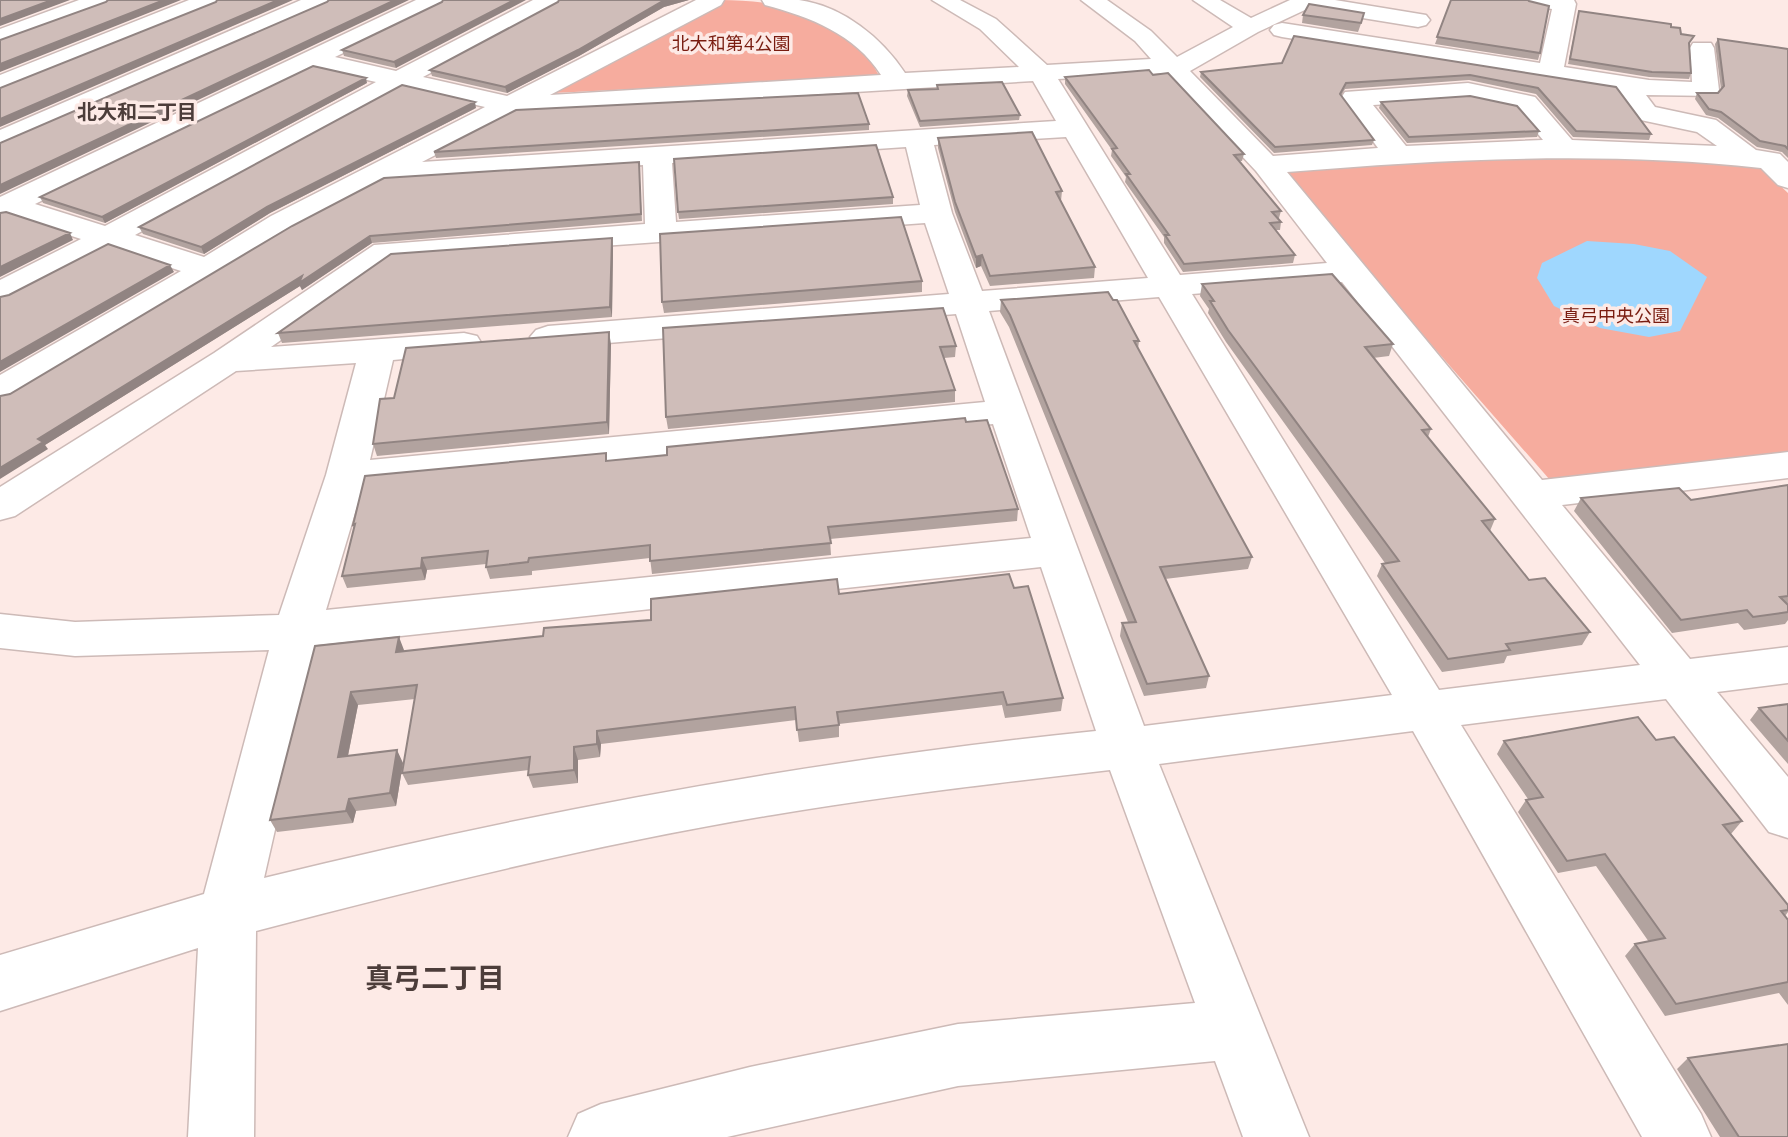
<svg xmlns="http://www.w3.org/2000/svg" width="1788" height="1137" font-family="Mulish,'Noto Sans JP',sans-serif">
  <rect width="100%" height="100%" fill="#fdeae6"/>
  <path fill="#f6ac9e" d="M721 0C768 0 825 9 859 46 868 55 874 67 880 77L553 93Z
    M1593 157 1756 163 1788 193V455L1550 480 1279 171 1375 162Z"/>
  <path fill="#9fd7fe" d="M1587 241 1634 244 1670 251 1707 277 1680 331 1649 337 1600 328 1554 306 1537 278 1542 263Z"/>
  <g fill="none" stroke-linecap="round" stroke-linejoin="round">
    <g stroke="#cdbab7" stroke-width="3">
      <path id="minor" d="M79 0H111L108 5 0 44V29Z
        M189 0H220L217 5 0 92V75Z
        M301 0H331L328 5 0 148V130Z
        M416 0H445L442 5 335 57 396 71 533 0H561L558 5 423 77 507 96 696 0H724L721 5 550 95 881 75C855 34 810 17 765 5L762 0C774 0 787 0 799 0 843 6 882 38 905 73L1019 67 980 29 932 0H960L996 19 1047 65 1151 59 1135 41 1081 0H1107L1151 31 1177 57 1233 27 1193 0H1220L1251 18 1290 0H1335L1426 15 1430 20 1426 25 1418 27 1307 9 1258 32 1190 71 1273 156 1378 148 1341 98 1345 92 1468 83 1526 95 1535 97 1572 140 1717 146 1697 132 1636 119 1615 90 1282 37 1274 35 1270 30 1274 25 1282 23 1540 63 1552 9 1527 5 1524 0H1574L1576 4 1564 67 1649 80 1692 82 1690 48 1693 43H1711L1714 48 1719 90 1715 96 1646 95 1655 107 1716 120 1756 150 1780 154 1788 162V188L1778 185 1761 168C1603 151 1446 159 1287 172L1542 480 1788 452V478L1562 505 1690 659 1788 647V683L1717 692 1788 777V838L1769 832 1666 699 1461 725 1701 1114 1711 1137H1642L1413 731 1159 764 1309 1137H1243L1215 1061 958 1086 727 1137H568L578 1114 601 1104 750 1067 958 1024 1195 1003 1110 770C997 783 884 796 772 815 598 844 427 886 256 931L254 1137H188L198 948 0 1011V955L204 894 269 650 75 656 0 648V614L75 622 279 615 326 475 356 363 236 371 15 516 0 520V487L214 353 374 245 645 224 643 165 385 182 293 230 13 399 0 402V375L181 271 111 248 12 300 0 303V280L81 239 10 216 0 218V197ZM314 68 376 82 105 226 35 204ZM1164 73 1256 171 1327 263 1180 275 1058 79ZM1033 81 1056 121 422 162 516 113ZM403 88 485 107 271 216 204 257 135 235ZM1468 99 1517 109 1543 140 1406 146 1373 105ZM1066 137 1148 278 982 291 952 213 934 145ZM906 147 920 205 676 222 672 163ZM925 223 949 294 548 326 536 330 530 337 536 344 548 348 956 314 985 402 370 460 393 360 477 352 482 344 477 336 464 333 271 347 393 261ZM1342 282 1640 665 1439 690 1192 294ZM1159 297 1392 695 1144 726 989 311ZM993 424 1031 538 326 610 363 486ZM1041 567 1096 731C815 760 539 810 264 878L317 645Z"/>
    </g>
    <use href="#minor" fill="#fff" fill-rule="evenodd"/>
  </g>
  <path fill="#b2a39f" d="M559 0H689L664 7 579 56 507 93 432 76 430 70 558 2Z
    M1451 0 1540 53 1538 60 1435 44Z
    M442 2 396 68 344 56 342 50Z
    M1579 11 1671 27 1681 34 1689 44 1691 73 1689 79 1649 77 1568 64Z
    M1303 15 1362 21 1358 32 1302 23Z
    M1294 36 1616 87 1651 134 1649 140 1573 137 1536 94 1469 80 1345 89 1341 96 1374 140 1372 145 1274 153 1200 77 1201 72 1282 63Z
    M1718 39 1788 49V158L1782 152 1757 147 1718 118 1706 115 1695 99 1697 93H1718L1721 89 1715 44Z
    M1153 75 1244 154 1242 161H1239L1281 211 1279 218H1278L1281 222 1280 230H1276L1295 255 1293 263 1183 272 1164 243V237L1125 182 1126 177 1111 156 1112 150 1065 84V77Z
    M367 83 105 223 43 203 40 197Z
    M937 85 1020 115 1019 120 920 127 907 96 908 90 937 89Z
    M1381 102 1539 131 1537 137 1407 143 1379 108Z
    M476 108 270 213 204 254 143 234 139 227Z
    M869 124V130L436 158 434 152Z
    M938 138 1062 191 1061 201 1095 267 1094 278 990 286 981 266 976 268 955 212 938 148Z
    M639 162 642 221 372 243 302 290 300 286 45 445 48 449 10 394 292 226Z
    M893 197V204L679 219 678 212Z
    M612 238 613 248 612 317 282 343 278 333Z
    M922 281V292L664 313 662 302Z
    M1202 284 1393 344 1389 356 1373 358 1431 429 1428 437 1495 519 1490 531 1529 580 1590 632 1582 645 1507 656 1504 663 1442 672 1377 576 1382 564 1385 563 1226 342 1208 313 1209 309 1200 296Z
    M1001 300H1113L1139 341 1138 349 1252 557 1248 569 1165 579 1209 676 1206 688 1144 696 1120 636 1122 623 1128 622 1009 327 1000 312Z
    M663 328 956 346 955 357 944 358 955 390V402L668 429 666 417Z
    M611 344 609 434 377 456 373 444 394 398Z
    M966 422 1018 509 1017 521 830 539 831 555 652 574 650 558 532 571V575L490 579 486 567V564L427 570 425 580 347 588 342 576 354 528 353 525 608 461Z
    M1788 485V620L1785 624 1744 630 1738 623 1672 633 1574 511 1581 498 1691 500Z
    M1014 588 1063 698 1061 711 1005 718 1002 705 839 724V737L799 742 796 720 601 744 600 757 578 760V783L533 788 528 775 529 770 408 785 402 773 415 699 358 705 348 756 403 763 396 806 356 811 353 823 277 832 270 820 315 646 404 650V651L543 636 839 594Z
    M1788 704V764L1750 720 1759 708Z
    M1656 740 1742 821 1731 834 1788 905V912L1785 916 1788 920V1005L1779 993 1665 1016 1625 956 1635 944 1649 942 1596 866 1558 873 1518 812 1526 800 1528 799 1497 754 1504 741Z
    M1688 1058 1788 1137H1720L1677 1069Z"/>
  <path fill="#918482" d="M52 0H70L0 26V19Z
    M164 0H181L0 72V64Z
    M278 0H293L0 127V119Z
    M395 0H409L0 194V185Z
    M514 0H526L396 68 394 62Z
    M666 0H689L664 7 579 56 507 93 505 87Z
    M366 78 367 83 105 223 102 217Z
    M475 102 476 108 270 213 204 254 201 247 267 207Z
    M70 233 73 240 0 277V267Z
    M370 236 372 243 302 290 300 286 45 445 48 449 0 479V468L38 439 302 276Z
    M612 238 613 248 612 317 610 307Z
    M982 255 981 266 976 268V257Z
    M170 265 174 272 0 372V362Z
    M609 332 611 344 609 434 607 422Z
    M422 558 427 570 425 580 421 568Z
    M399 637 404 650 402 665 396 652Z
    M351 692 358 705 345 770 338 757Z
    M597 731 601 744 600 757 597 744Z
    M574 747 578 760V783L574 770Z
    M397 750 403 763 396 806 390 793Z
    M349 799 356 811 353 823 346 811Z"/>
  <path fill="#cfbdb9" stroke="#918482" stroke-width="2" d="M0 0H52L0 19Z
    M108 0H164L0 64V40L106 2Z
    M217 0H278L0 119V88L216 2Z
    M329 0H395L0 185V143L327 2Z
    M443 0H514L394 62 342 50 442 2Z
    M559 0H666L663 1 578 50 505 87 430 70 558 2Z
    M1451 0H1528L1529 1 1549 6 1540 53 1437 37Z
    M1309 4 1364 13 1361 23 1303 15Z
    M1579 11 1671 24V27L1680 28 1681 34 1694 36 1689 43 1691 73 1652 72 1570 59Z
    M1294 36 1616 87 1651 134 1576 131 1538 88 1470 75 1346 83 1340 94 1374 140 1275 147 1201 72 1282 63Z
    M1718 39 1788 49V149L1785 146 1760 141 1721 112 1709 109 1697 93H1718L1724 86Z
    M313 66 366 78 102 217 40 197Z
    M1149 70 1153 75 1168 73 1244 154 1234 155 1281 211 1272 212 1281 222 1270 223 1295 255 1184 264 1165 235H1169L1126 174H1130L1112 149 1117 148 1065 77Z
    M1002 82 1020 115 920 121 908 90 938 89 937 85Z
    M402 85 475 102 267 207 201 247 139 227Z
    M858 93 869 124 434 152 516 110Z
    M1470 96 1517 106 1539 131 1409 137 1381 102Z
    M1032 132 1062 191 1056 192 1095 267 990 276 982 255 976 257 955 202 938 138Z
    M876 145 893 197 678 212 674 159Z
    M639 162 641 214 370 236 299 283 302 276 38 439 43 442 0 468V396L10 394 292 226 384 178Z
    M6 212 70 233 0 267V213Z
    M901 217 922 281 662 302 660 234Z
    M612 238 610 307 278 333 391 254Z
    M108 244 170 265 0 362V297L9 295Z
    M1332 274 1393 344 1365 347 1431 429 1422 430 1495 519 1482 521 1529 580 1545 578 1590 632 1506 644 1510 650 1448 659 1382 564 1399 561 1228 330 1210 301H1214L1202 284Z
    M1108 292 1113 300H1117L1139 341H1134L1252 557 1160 567 1209 676 1147 684 1122 623 1136 622 1010 315 1001 300Z
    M943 308 956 346 940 347 955 390 666 417 663 328Z
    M609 332 607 422 373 444 380 399 394 398 406 348Z
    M965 418 966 422 987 420 1018 509 828 527 831 543 650 561V545L529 558 528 562 486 567 488 551 422 558 421 568 342 576 355 524 353 525 365 476 606 453V461L667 455V447Z
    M1788 485V596L1780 597 1788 605V612L1753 617 1747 610 1681 620 1581 498 1679 488 1691 500Z
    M1009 574 1014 588 1028 586 1063 698 1007 705 1003 692 837 712 839 725 797 730 795 707 597 731V744L574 747V770L528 775 530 757 402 773 417 685 351 692 338 757 397 750 390 793 349 799 346 811 270 820 315 646 399 637 396 652 543 636 544 628 651 620V599L837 579 839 594Z
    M1788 704V741L1759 708Z
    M1638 717 1656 740 1674 737 1742 821 1723 825 1788 905V910L1781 911 1788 920V982L1676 1004 1635 944 1665 938 1605 854 1567 861 1526 800 1543 797 1504 741Z
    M1788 1044V1137H1739L1688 1058Z"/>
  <g text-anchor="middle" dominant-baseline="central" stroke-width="7" stroke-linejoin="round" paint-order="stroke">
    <g font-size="18" fill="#791c10" stroke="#fdeae6">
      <text x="731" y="43">北大和第4公園</text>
      <text x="1616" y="315">真弓中央公園</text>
    </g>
    <g font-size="20" font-weight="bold" fill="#4c3d3a" stroke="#fdeae6">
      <text x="137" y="111">北大和二丁目</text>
    </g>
    <g font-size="28" font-weight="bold" fill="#4c3d3a" stroke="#fdeae6">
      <text x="435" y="977">真弓二丁目</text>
    </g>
  </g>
</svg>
